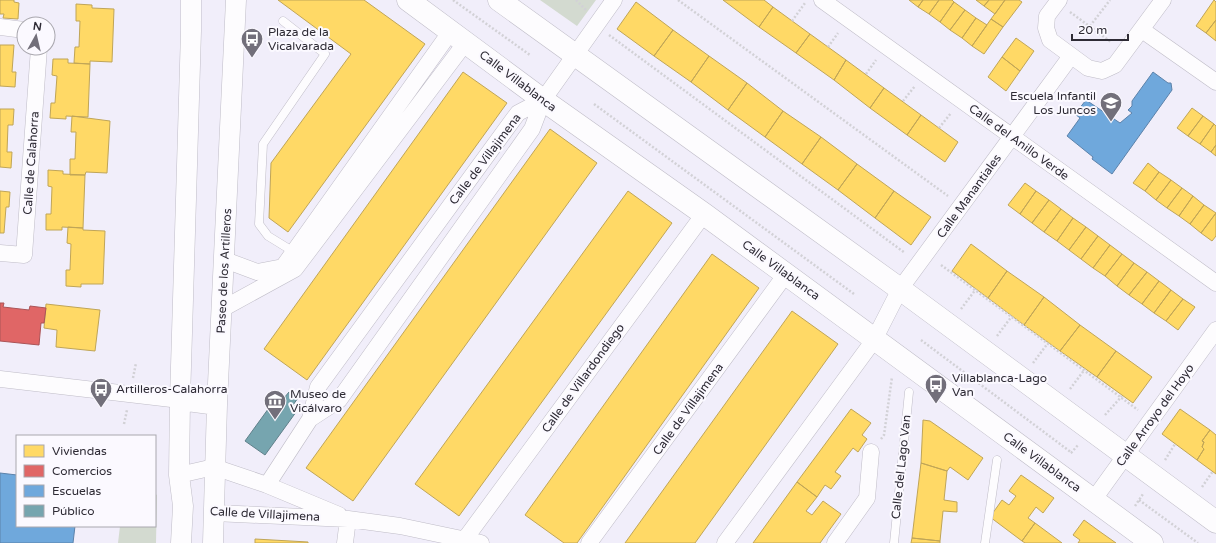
<svg xmlns="http://www.w3.org/2000/svg" width="1216" height="543" font-family="'Varela Round',sans-serif">
  <rect width="100%" height="100%" fill="#f1eefa"/>
  <path fill="#d3dad0" d="M540 0H596L577 26Z
    M155 494 157 495 156 543H118L120 526H155Z"/>
  <path fill="#ffd966" stroke="#c0a557" d="M0 0H14V2L19 3 18 19 3 18 4 14H0Z
    M278 0H364L425 44 288 232 269 218 271 163 351 54Z
    M723 0H764L773 7 759 27Z
    M909 0H923L918 7Z
    M923 0H939L929 14 918 7Z
    M939 0H952L954 2 940 22 929 14Z
    M976 0H989L984 6Z
    M989 0H1005L995 14 984 6Z
    M1005 0H1019L1022 2 1003 27 991 19Z
    M1214 0 1216 2V20L1206 33 1196 26Z
    M636 2 673 30 654 56 617 29Z
    M954 2 965 10 950 30 940 22Z
    M76 4 92 5V8L114 9 112 62 90 61V64L74 63 75 47H79L80 21H76Z
    M773 7 810 34 796 53 759 27Z
    M965 10 976 18 962 38 950 30Z
    M976 18 987 25 972 46 962 38Z
    M991 19 1003 27 984 54 972 46Z
    M1216 20V41L1206 33Z
    M673 30 709 56 691 82 654 56Z
    M810 34 846 60 834 80 796 53Z
    M1016 38 1034 51 1020 71 1002 57Z
    M0 45H14L12 72H16L15 87 0 86Z
    M709 56 747 83 728 110 691 82Z
    M1002 57 1020 71 1006 91 988 77Z
    M53 59H68V63L90 64 88 117 66 116V119L50 118 51 103H55L57 76 52 75Z
    M846 60 884 88 870 108 834 80Z
    M463 72 507 103 307 380 264 349Z
    M747 83 783 111 765 137 728 110Z
    M884 88 921 115 907 135 870 108Z
    M1192 108 1203 116 1188 136 1177 128Z
    M0 109H14L13 125H8L7 152H12L11 168 0 167Z
    M783 111 821 137 802 164 765 137Z
    M921 115 958 142 945 162 907 135Z
    M72 116 110 121 107 173 86 172 85 175H70V159H75L76 132H71Z
    M1203 116 1214 124 1200 144 1188 136Z
    M1214 124 1216 126V145L1211 152 1200 144Z
    M550 129 597 163 353 501 306 468Z
    M821 137 857 164 838 190 802 164Z
    M1216 145V156L1211 152Z
    M1148 163 1159 172 1145 191 1133 183Z
    M857 164 894 191 875 218 838 190Z
    M48 170 63 171V174L85 175 83 228 62 227V230H46V214H51L52 187 48 186Z
    M1159 172 1171 180 1156 200 1145 191Z
    M1171 180 1182 188 1167 208 1156 200Z
    M1025 183 1036 191 1020 214 1008 205Z
    M1182 188 1193 196 1179 216 1167 208Z
    M0 191 10 192 9 207H6L4 233H0Z
    M628 191 672 223 459 516 415 484Z
    M894 191 931 217 911 245 875 218Z
    M1036 191 1049 200 1032 223 1020 214Z
    M1193 196 1204 205 1190 224 1179 216Z
    M1049 200 1061 209 1044 232 1032 223Z
    M1204 205 1216 213 1201 233 1190 224Z
    M1061 209 1073 218 1057 241 1044 232Z
    M1216 213V236L1212 241 1201 233Z
    M1073 218 1086 227 1069 250 1057 241Z
    M68 227 83 228V230L105 231 103 284H81V287L66 286V270H70L71 244 67 243Z
    M1086 227 1098 236 1081 259 1069 250Z
    M1098 236 1110 245 1093 268 1081 259Z
    M971 244 1007 271 988 298 952 271Z
    M1110 245 1122 254 1105 276 1093 268Z
    M712 254 759 288 577 543H564L525 515Z
    M1122 254 1134 263 1117 286 1105 276Z
    M1134 263 1147 272 1129 295 1117 286Z
    M1007 271 1044 297 1024 325 988 298Z
    M1147 272 1159 281 1142 304 1129 295Z
    M1159 281 1171 290 1154 313 1142 304Z
    M1171 290 1183 299 1166 321 1154 313Z
    M1044 297 1080 325 1060 351 1024 325Z
    M1183 299 1195 307 1178 330 1166 321Z
    M46 304 100 310 95 351 56 347 57 330 44 328Z
    M792 311 838 344 695 543H625Z
    M1080 325 1116 351 1097 377 1060 351Z
    M1116 351 1152 377 1133 403 1097 377Z
    M851 409 871 423 862 435 867 439 858 452 853 448 835 472 841 476 831 489 825 485 817 497 797 482Z
    M1180 409 1210 430 1202 441 1204 442 1202 447 1204 449 1197 460 1162 434Z
    M923 420 930 421 983 458 968 480 950 467 947 471 921 463Z
    M1210 430 1216 435V474L1197 460 1204 449 1202 447 1204 442 1202 441Z
    M921 463 947 471 944 500 957 502V512L943 511 940 541 912 538Z
    M1021 475 1054 498 1043 513 1036 507 1028 518 1035 523 1022 541 990 517 1002 500 1009 505 1016 496 1009 491Z
    M797 482 817 497 806 511 812 515 823 501 841 514 820 543H753Z
    M1084 520 1099 531 1116 543H1078L1080 540 1073 535Z
    M1035 523 1062 543H1025L1022 541Z
    M912 538 940 541V543H911Z
    M255 539 308 542V543H255Z"/>
  <path fill="#e06666" stroke="#ab5457" d="M0 303H4L3 307 29 310 30 306 46 308 44 323H41L39 345 0 341Z"/>
  <path fill="#6fa8dc" stroke="#5c82aa" d="M1153 72 1168 83H1171L1172 90 1112 174 1092 159 1093 157 1067 136 1080 118 1075 114 1086 100 1120 123 1132 113 1128 110 1132 106V101Z
    M0 473 17 475V526H75L73 543H0Z"/>
  <path fill="#76a5af" stroke="#60808a" d="M289 392 298 398 293 405 299 408 265 455 245 441 279 394 284 398Z"/>
  <g fill="none" stroke-linecap="round" stroke-linejoin="round">
    <g stroke="#bfbcc7" stroke-width="9">
      <path id="service" d="M283 21 325 54 263 144 259 224 268 236 294 252
        M894 543 909 392
        M985 543 997 460"/>
    </g>
    <g stroke="#bfbcc7" stroke-width="17">
      <path id="minor" d="M822 0 1216 283
        M1059 0 1047 16 1046 28 1050 40 1088 68 1102 71 1115 65 1163 0
        M0 27 24 30
        M1142 30 1216 82
        M0 253 24 255 39 48
        M225 260 257 272 283 267 451 31
        M222 309 295 269 466 42
        M0 379 180 400
        M310 419 339 400 532 129 543 100 614 0
        M179 475 214 467 267 485 339 515
        M267 485 310 419 318 387 512 121 518 113 543 100
        M1094 499 1216 330
        M214 513 348 519 400 526 481 543
        M345 543 348 519
        M465 543V539L704 214
        M589 543 786 274
        M725 543 874 340 900 289 1071 56
        M835 543 867 498 871 452"/>
    </g>
    <g stroke="#bfbcc7" stroke-width="21">
      <path id="tertiary" d="M180 400 217 405
        M181 543 183 506 179 475 180 400 191 31V0
        M213 543 217 405 236 0"/>
    </g>
    <g stroke="#bfbcc7" stroke-width="23">
      <path id="secondary" d="M408 0 543 100 704 214 1152 543
        M499 0 900 289 1216 522"/>
    </g>
    <path stroke="#d2d1d6" stroke-width="2.5" stroke-dasharray="2 2" stroke-linecap="butt" d="M453 0 530 55
      M576 0 586 10
      M678 0 948 196
      M1070 12 1111 42
      M792 21 805 3
      M1090 26 1110 0
      M609 35 905 253
      M828 47 838 33
      M866 74 876 60
      M903 101 915 86
      M594 104 854 294
      M939 128 951 113
      M941 265 1138 410
      M961 309 976 289
      M997 336 1012 316
      M921 340 1072 453
      M1033 363 1048 343
      M133 378 136 363
      M1070 389 1085 369
      M1105 415 1122 396
      M124 424 127 410
      M881 439 884 435 892 377
      M1071 453 1078 445
      M1165 460 1175 444
      M1202 487 1213 471
      M1139 500 1198 543
      M1135 506 1143 494"/>
    <use href="#service" stroke="#fdfcfe" stroke-width="8"/>
    <use href="#minor" stroke="#fdfcfe" stroke-width="16"/>
    <use href="#tertiary" stroke="#fdfcfe" stroke-width="20"/>
    <use href="#secondary" stroke="#fdfcfe" stroke-width="22"/>
  </g>
  <defs>
    <g id="bus-pin" transform="scale(1.15)"><path d="M0 17L-7.5 6A9.5 9.5 0 1 1 7.5 6Z" fill="#726f7a" stroke="#fbf9ff"/><path d="M-5-6H5V4H4V6H2V4H-2V6H-4V4H-5ZM-3.5-4V0h7V-4ZM-3.5 1.2v1.5H-2V1.2ZM2 1.2v1.5H3.5V1.2Z" fill="#fff"/></g>
    <g id="school-pin" transform="scale(1.15)"><path d="M0 17L-7.5 6A9.5 9.5 0 1 1 7.5 6Z" fill="#726f7a" stroke="#fbf9ff"/><path d="M0-5L7-2L0 1L-7-2ZM-4 1L0 2.5L4 1V4Q0 6-4 4Z" fill="#fff"/></g>
    <g id="museum-pin" transform="scale(1.15)"><path d="M0 17L-7.5 6A9.5 9.5 0 1 1 7.5 6Z" fill="#726f7a" stroke="#fbf9ff"/><path d="M0-6L6-3V-2H-6V-3ZM-5-1h2V3h-2ZM-1-1h2V3h-2ZM3-1h2V3H3ZM-6 4H6V6H-6Z" fill="#fff"/></g>
  </defs>
  <g fill-rule="evenodd">
    <use href="#bus-pin" x="252" y="39"/>
    <use href="#school-pin" x="1111" y="103"/>
    <use href="#bus-pin" x="936" y="385"/>
    <use href="#bus-pin" x="101" y="389"/>
    <use href="#museum-pin" x="275" y="401"/>
  </g>
  <g text-anchor="middle" dominant-baseline="central" stroke-width="4" stroke-linejoin="round" paint-order="stroke">
    <g font-size="12" fill="#2e2b35" stroke="#fbf9ff" text-anchor="start">
      <text x="268" y="32">Plaza de la<tspan x="268" dy="14">Vicalvarada</tspan></text>
      <text x="1096" y="96" text-anchor="end">Escuela Infantil<tspan x="1096" dy="14">Los Juncos</tspan></text>
      <text x="952" y="378">Villablanca-Lago<tspan x="952" dy="14">Van</tspan></text>
      <text x="116" y="389">Artilleros-Calahorra</text>
      <text x="290" y="394">Museo de<tspan x="290" dy="14">Vicálvaro</tspan></text>
    </g>
    <g font-size="12" fill="#2e2b35" stroke="#fbf9ff">
      <text transform="translate(518 81) rotate(37)">Calle Villablanca</text>
      <text transform="translate(1019 142) rotate(36)">Calle del Anillo Verde</text>
      <text transform="translate(485 159) rotate(-53)">Calle de Villajimena</text>
      <text transform="translate(31 163) rotate(-86)">Calle de Calahorra</text>
      <text transform="translate(969 196) rotate(-54)">Calle Manantiales</text>
      <text transform="translate(781 270) rotate(36)">Calle Villablanca</text>
      <text transform="translate(224 271) rotate(-87)">Paseo de los Artilleros</text>
      <text transform="translate(583 378) rotate(-54)">Calle de Villardondiego</text>
      <text transform="translate(688 409) rotate(-54)">Calle de Villajimena</text>
      <text transform="translate(1155 415) rotate(-54)">Calle Arroyo del Hoyo</text>
      <text transform="translate(1042 462) rotate(36)">Calle Villablanca</text>
      <text transform="translate(901 467) rotate(-84)">Calle del Lago Van</text>
      <text transform="translate(265 514) rotate(3)">Calle de Villajimena</text>
    </g>
  </g>
  <rect x="16" y="435" width="140" height="92" fill="#fbf9ff" stroke="#a9a7ae"/>
  <rect x="24" y="445" width="20" height="12" fill="#ffd966" stroke="#a9a7ae"/>
  <text x="52" y="455" font-size="12" fill="#2e2b35">Viviendas</text>
  <rect x="24" y="465" width="20" height="12" fill="#e06666" stroke="#a9a7ae"/>
  <text x="52" y="475" font-size="12" fill="#2e2b35">Comercios</text>
  <rect x="24" y="485" width="20" height="12" fill="#6fa8dc" stroke="#a9a7ae"/>
  <text x="52" y="495" font-size="12" fill="#2e2b35">Escuelas</text>
  <rect x="24" y="505" width="20" height="12" fill="#76a5af" stroke="#a9a7ae"/>
  <text x="52" y="515" font-size="12" fill="#2e2b35">Público</text>
  <g transform="translate(36 36) rotate(8)"><circle r="19" fill="#fbf9ff" stroke="#a9a7ae"/>
  <path d="M0-3L7 15L0 10L-7 15Z" fill="#726f7a"/>
  <text y="-6" font-size="11" font-weight="bold" text-anchor="middle" fill="#2e2b35">N</text>
  </g>
  <path d="M1072 34v6h56v-6" fill="none" stroke="#2e2b35" stroke-width="2"/>
  <text x="1078" y="34" font-size="12" fill="#2e2b35" stroke="#fbf9ff" stroke-width="3" paint-order="stroke">20 m</text>
</svg>
